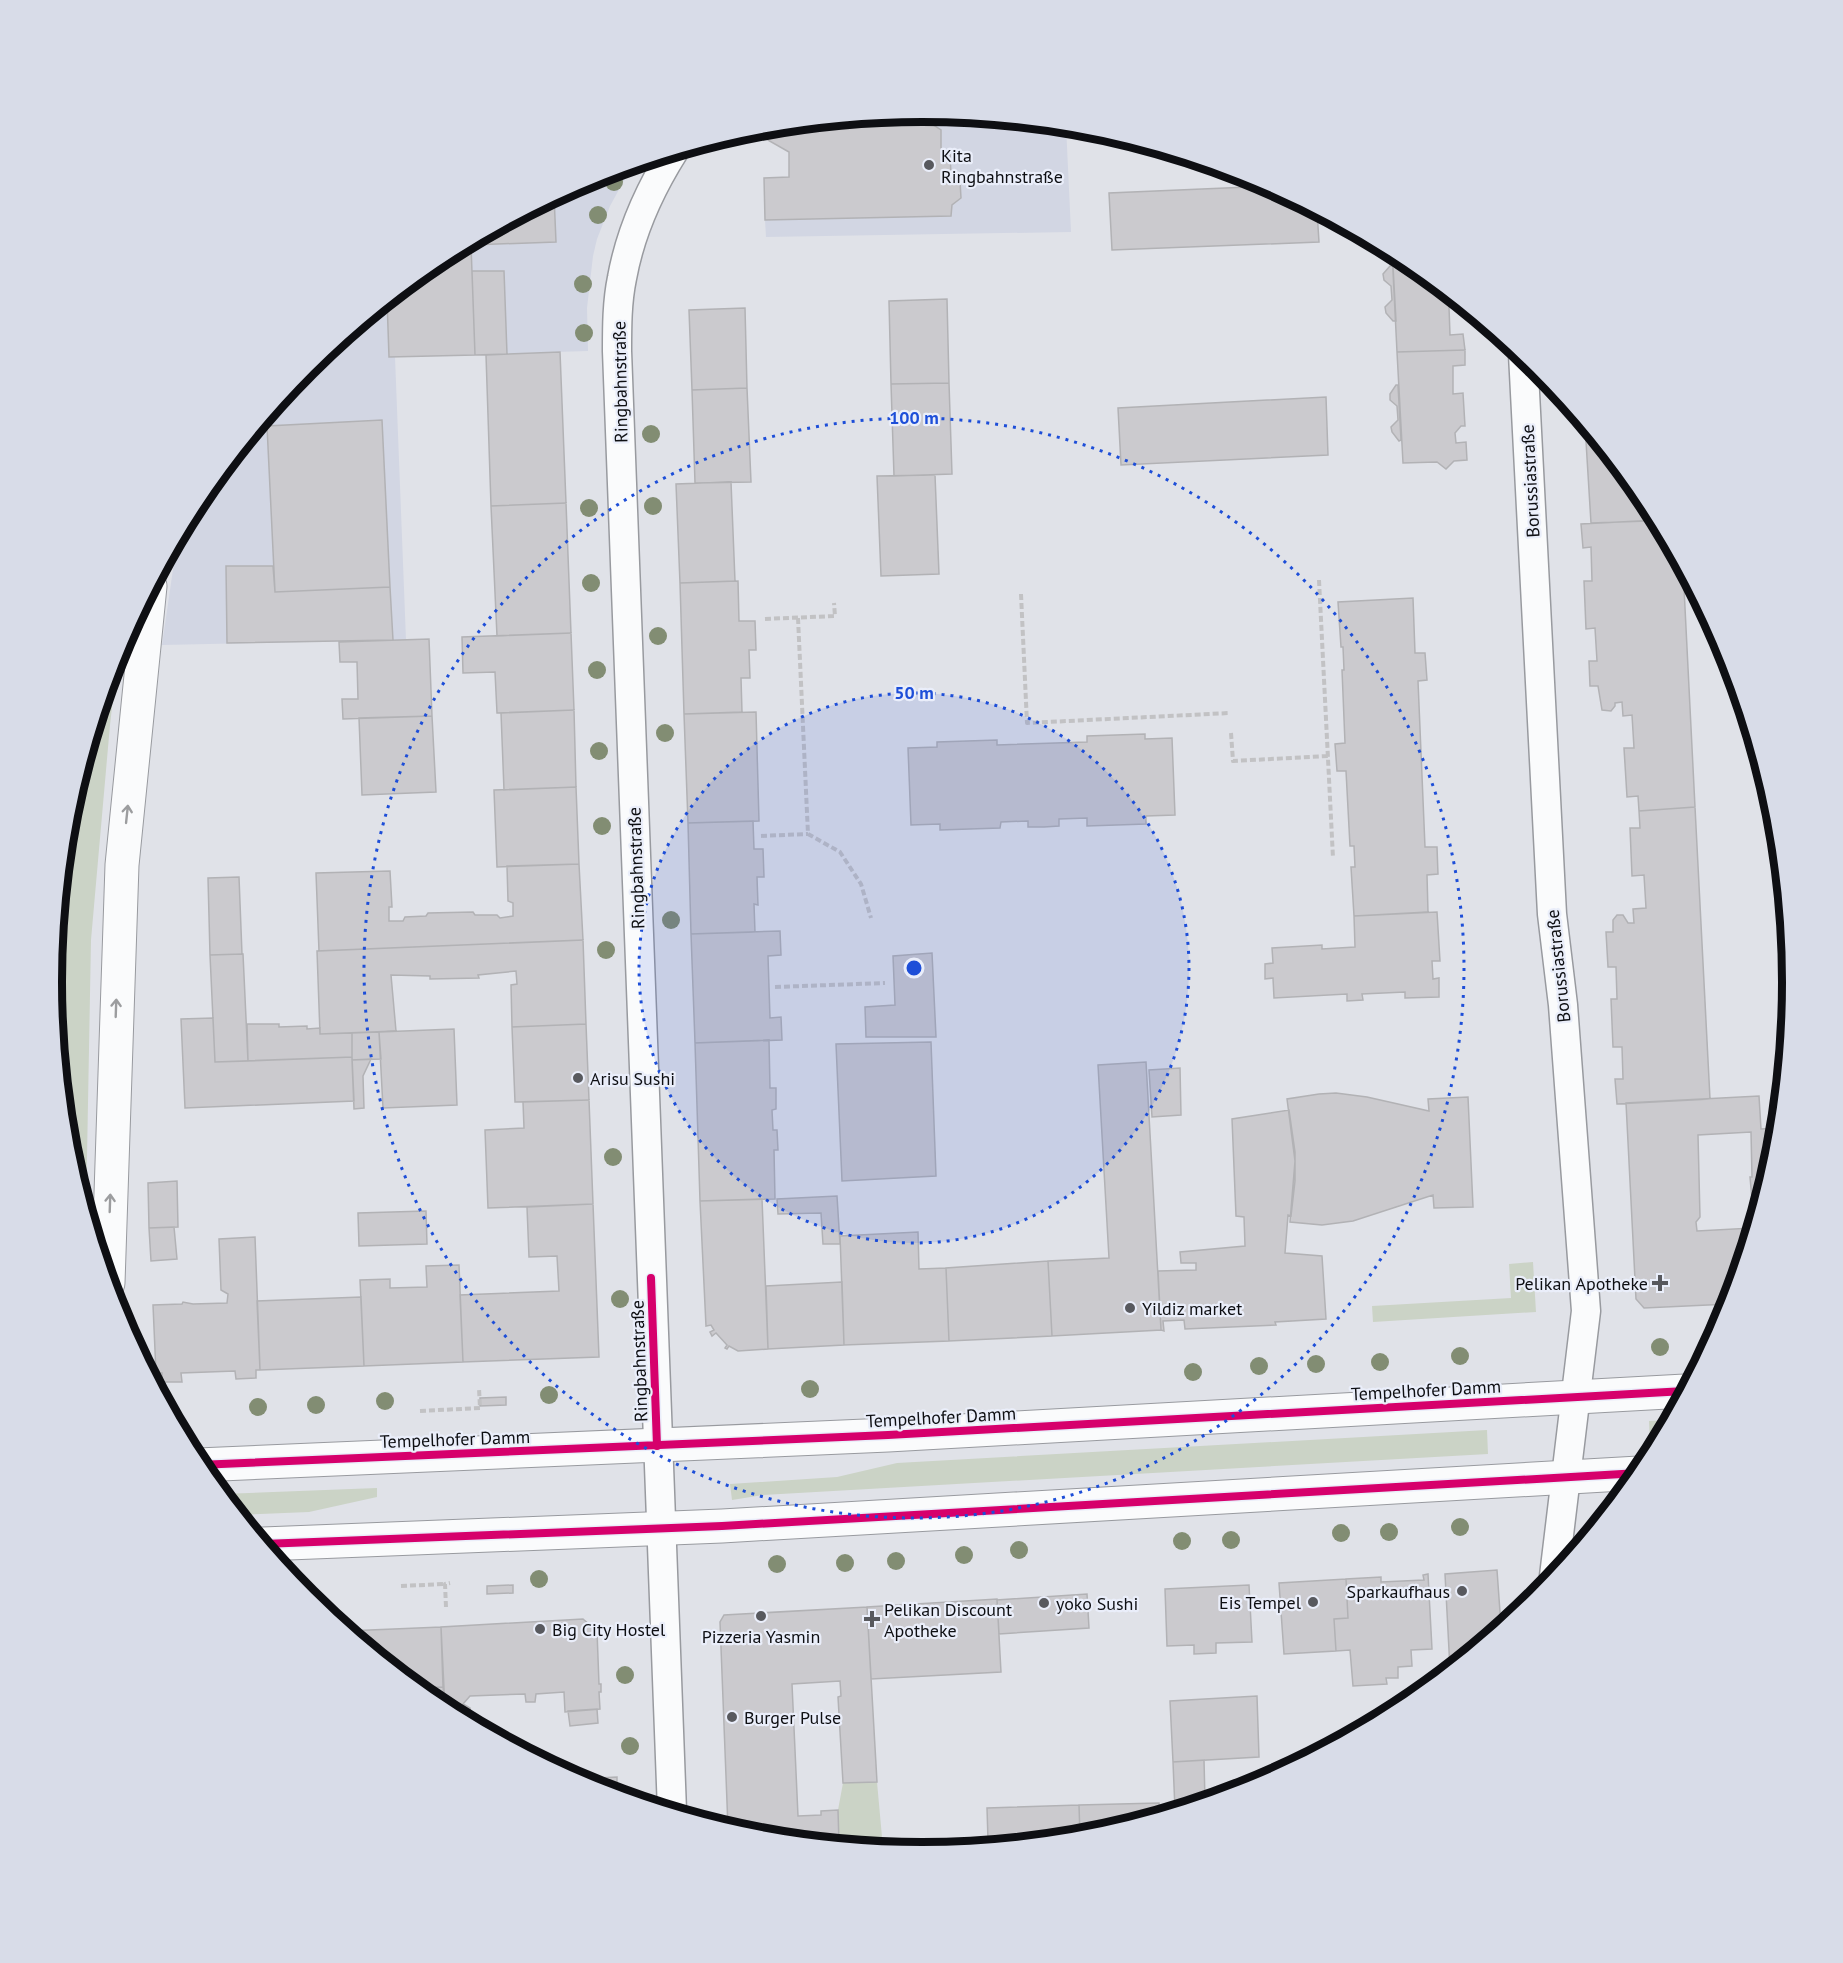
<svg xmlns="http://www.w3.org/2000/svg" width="1843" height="1963" font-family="'PT Sans',sans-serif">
  <rect width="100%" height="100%" fill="#e0e2e8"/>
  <path fill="#d2d6e3" d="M922 111 1066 125 1071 232 766 237 765 220 789 177V152L766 139 774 126Z
    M633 164 610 206 597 239 593 256 587 308 588 351 395 357 406 640 162 645 178 535 198 498 306 366 438 258 589 177Z"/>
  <path fill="#cbd3c6" d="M119 645 110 725 91 940 86 1212 68 1151 51 981 68 811Z
    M1533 1262 1536 1312 1373 1322 1372 1306 1511 1298 1509 1264Z
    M1670 1420 1656 1445H1650L1649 1421Z
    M1487 1430 1488 1454 763 1495 732 1500 730 1484 837 1477 897 1463Z
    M377 1488V1497L309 1512 239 1515 221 1494Z
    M877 1782 883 1848 839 1844 838 1810 843 1783Z"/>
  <path fill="#cbcace" stroke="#b2b2b5" stroke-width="1.5" d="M922 111 932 112V124L941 130V148L950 154 951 174 960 181 961 198 952 205 951 216 765 220 764 178 789 177V152L766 139 774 126Z
    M1272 186 1317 211 1319 242 1112 250 1109 193Z
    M554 195 556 242 471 245 475 355 389 357 387 299 438 258Z
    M1392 251 1405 258 1459 302V307H1449L1450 335 1463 334 1465 350 1397 352Z
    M1390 266H1393L1396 321H1393L1386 313 1385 307 1392 300 1391 286 1384 280 1383 274Z
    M472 271H504L507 354 475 355Z
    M947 299 949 383 891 384 889 301Z
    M745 308 747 388 692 390 689 310Z
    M1465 350V365L1453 366V394L1463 393 1465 426H1461L1455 433 1456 443 1466 442 1467 460 1454 461 1446 469 1437 462 1403 463 1397 352Z
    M560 352 566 503 491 506 486 355Z
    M949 383 952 474 894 476 891 384Z
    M1396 385H1398L1401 440 1399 441 1392 432 1391 427 1398 420 1397 406 1390 400V394Z
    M747 388 751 482 695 483 692 390Z
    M1326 397 1328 455 1121 465 1118 408Z
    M382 420 390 587 275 592 267 426Z
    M1585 425 1645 498 1647 521 1591 523Z
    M935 475 939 574 881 576 877 476Z
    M731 482 735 581 680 583 676 484Z
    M566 503 571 633 497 636 491 506Z
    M1657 520 1683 568 1695 807 1639 811 1638 796 1627 797 1624 748H1634L1632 715 1623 716 1622 702 1615 703V706L1611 711 1602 710 1598 686H1590L1589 661H1597L1595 628 1586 629 1584 581H1592L1591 547 1583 548 1581 524Z
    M226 566H273L275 592 390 587 393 640 227 643Z
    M738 581 739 621H755L756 650H749L750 678H741L742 712 684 714 680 583Z
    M1413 598 1415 653H1425L1427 680 1418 681 1425 847H1437L1438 874 1427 875 1428 912 1354 916 1351 867H1355L1354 846H1350L1346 771H1337L1335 744 1345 743 1342 670H1344L1343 647H1341L1338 602Z
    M571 633 574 710 497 713 495 672 463 673 462 637Z
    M429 639 432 716 343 719 342 699H358L357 662H340L339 642Z
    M574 710 576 787 504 790 501 713Z
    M756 712 759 821 688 823 684 714Z
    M432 716 436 792 362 795 359 718Z
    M1145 734V739L1172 738 1175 815 1146 816V824L1087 826V818L1059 819V826L1044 827H1028V821L1001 822 1000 828 940 830V824L911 825 908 748 937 747V742L997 740V745L1087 742V736Z
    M576 787 579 864 497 867 494 790Z
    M1695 807 1710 1099 1617 1104 1615 1079H1623L1622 1047H1613L1611 999H1617L1616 967H1608L1606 932H1613V920L1617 915H1623L1628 923H1634L1633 909 1646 908 1644 875 1632 876 1630 828H1640L1639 811Z
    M753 821 754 849H763L764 877H757L758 905 754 904 755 932 691 934 688 823Z
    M579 864 583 940 319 951 316 873 390 871 392 907H389V921H403L405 917 426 916 428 913 473 912 475 915H497L500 918 513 916V903L508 901 507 866Z
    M239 877 242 954 210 955 208 878Z
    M1437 912 1440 961H1432L1433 979 1439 978V997L1405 998V992L1362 994 1363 1000 1347 1001V994L1274 998 1273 978 1265 979V964L1273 963 1272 948 1322 945V949L1355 947 1354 916Z
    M780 931 781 955 768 956 770 1018 781 1017 782 1040 695 1043 691 934Z
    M583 940 586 1024 512 1027 511 985 517 984 516 971 478 975 479 978 430 979V976L391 975 396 1031 320 1034 317 951Z
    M932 953 936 1037H866L865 1007 895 1005 893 956Z
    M243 954 248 1061 215 1062 210 955Z
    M213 1018 215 1062 352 1057 354 1101 185 1108 181 1019Z
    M247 1024H279V1027L307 1026V1029L320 1028V1034L352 1033V1057L248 1061Z
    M586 1024 589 1100 515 1102 512 1027Z
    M454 1029 457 1105 383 1108 379 1032Z
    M379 1032 381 1059 352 1060V1033Z
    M769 1040 770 1088H776V1109L772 1110 773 1130H777L778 1150H774L775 1199 700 1201 695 1043Z
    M931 1042 936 1176 842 1181 836 1044Z
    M371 1059 363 1076 364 1108 354 1109 352 1060Z
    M1146 1062 1161 1330 1052 1336 1048 1261 1109 1258 1098 1065Z
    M1180 1068 1181 1115 1152 1117 1149 1070Z
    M1336 1093 1367 1097 1429 1111 1428 1099 1468 1097 1473 1207 1434 1208 1433 1195 1353 1221 1322 1225 1290 1222 1295 1161 1287 1099 1319 1094Z
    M1759 1096 1761 1129 1778 1128 1775 1152 1754 1222 1750 1177H1752L1751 1132 1698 1135 1700 1217 1696 1222 1697 1231 1752 1228 1729 1304 1644 1308 1636 1299 1626 1103Z
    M589 1100 593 1204 488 1208 485 1130 524 1128 523 1102Z
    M1289 1110 1295 1152V1181L1291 1216 1288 1215 1285 1253 1322 1256 1326 1319 1275 1322 1276 1325 1185 1329 1184 1320 1163 1321 1164 1331 1161 1330 1158 1271 1196 1270V1263H1181L1180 1252 1245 1246 1244 1217 1236 1216 1232 1119Z
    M177 1181 178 1227 149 1228 148 1183Z
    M837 1196 840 1244H823L821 1213 778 1214 777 1199Z
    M762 1199 768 1349 738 1351 729 1346 727 1349 725 1348 727 1345 716 1333 712 1336 710 1332 714 1330 711 1325 706 1326 700 1201Z
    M593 1204 599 1357 463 1362 460 1295 559 1291 557 1256 529 1257 527 1207Z
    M426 1211 427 1244 359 1246 358 1213Z
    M174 1227 177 1259 151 1261 149 1228Z
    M918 1232 919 1269 946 1268 949 1341 844 1345 840 1236Z
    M255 1237 260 1370H256V1378L236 1379 235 1371 181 1373 182 1382H162V1373H156L153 1305 182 1304 183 1302 193 1304 227 1303 228 1294 221 1290 219 1239Z
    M1048 1261 1052 1336 949 1341 946 1268Z
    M459 1265 463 1362 364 1366 360 1280 390 1279V1288L427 1287 426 1266Z
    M842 1282 844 1345 768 1349 766 1286Z
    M361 1297 364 1366 260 1370 257 1301Z
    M506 1397V1405L480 1406V1398Z
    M1497 1570 1501 1626 1450 1669 1445 1574Z
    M1428 1574 1432 1649 1411 1650 1412 1666 1398 1667V1678H1386L1387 1684 1353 1686 1350 1650 1336 1651 1334 1619 1348 1618 1346 1579 1381 1577V1582L1424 1580 1423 1575Z
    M1346 1579 1348 1618 1334 1619 1336 1651 1284 1654 1279 1583Z
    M513 1585V1593L487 1594V1586Z
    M1249 1585 1252 1642 1216 1643V1653L1194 1654V1645L1167 1646 1165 1589Z
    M1087 1594 1089 1628 999 1634 997 1600Z
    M997 1599 1001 1672 871 1679 867 1607Z
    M867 1607 877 1782 843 1783 838 1697 841 1696 840 1681 792 1684 798 1816 821 1815V1811L838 1810 839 1844 751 1835 728 1828 720 1622 724 1615Z
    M583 1619 597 1631 599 1684H601V1692H599L600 1709 565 1712 564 1692 536 1694 535 1702H526L525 1694 470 1696 463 1704 470 1708 473 1724 445 1709 441 1627Z
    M441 1627 443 1687 417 1688 347 1631Z
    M443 1687 445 1709 417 1688Z
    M1257 1696 1259 1757 1173 1762 1170 1701Z
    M597 1709 598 1723 570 1726 568 1711Z
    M1204 1760 1205 1801 1175 1810 1173 1762Z
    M617 1777V1794L600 1789 599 1778Z
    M599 1778 600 1789 583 1783V1779Z
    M1159 1803 1160 1815 1091 1835 1080 1836 1079 1805Z
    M1079 1805 1080 1836 988 1840 987 1808Z
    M1065 1838 921 1852H918V1842Z"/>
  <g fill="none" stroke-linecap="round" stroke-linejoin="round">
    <g stroke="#989a9f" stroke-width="31">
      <path id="minor" d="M1523 354 1552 914 1563 1005 1586 1311 1554 1576
        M672 1811 617 351C617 327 617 302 622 278 630 234 650 189 674 151"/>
    </g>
    <g stroke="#989a9f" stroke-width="35">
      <path id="primary" d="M198 1465 888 1435 1685 1391
        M263 1544 722 1526 1639 1473"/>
    </g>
    <g stroke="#989a9f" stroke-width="35">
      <path id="motorway" d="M108 1283 122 865 150 586"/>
    </g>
    <path stroke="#c2c2c4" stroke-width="4" stroke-dasharray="6 3" stroke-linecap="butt" d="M1319 580 1333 858
      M1021 594 1027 723 1230 713
      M798 618 808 834 840 852 861 884 871 918
      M765 619 835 616 834 603
      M1231 733 1233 761 1328 756
      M761 836 808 834
      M775 987 885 983
      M420 1411 480 1408 479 1388
      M401 1586 445 1584
      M446 1607 445 1584 450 1583"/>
    <use href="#minor" stroke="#fafbfc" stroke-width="28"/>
    <use href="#primary" stroke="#fafbfc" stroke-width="33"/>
    <use href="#motorway" stroke="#fafbfc" stroke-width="33"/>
    <g stroke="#eaeefa" stroke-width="11">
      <path id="cycleway" d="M651 1278 657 1446
        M198 1465 888 1435 1685 1391
        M263 1544 722 1526 1639 1473"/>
    </g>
    <use href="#cycleway" stroke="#d6006c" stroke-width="8"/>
  </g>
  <g fill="#828d73">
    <circle cx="614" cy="182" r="9"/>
    <circle cx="598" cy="215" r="9"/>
    <circle cx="583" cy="284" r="9"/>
    <circle cx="584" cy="333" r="9"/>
    <circle cx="651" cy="434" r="9"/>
    <circle cx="653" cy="506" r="9"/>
    <circle cx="589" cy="508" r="9"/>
    <circle cx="591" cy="583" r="9"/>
    <circle cx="658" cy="636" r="9"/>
    <circle cx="597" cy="670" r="9"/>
    <circle cx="665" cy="733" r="9"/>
    <circle cx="599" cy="751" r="9"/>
    <circle cx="602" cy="826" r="9"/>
    <circle cx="671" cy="920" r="9"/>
    <circle cx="606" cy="950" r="9"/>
    <circle cx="613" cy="1157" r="9"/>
    <circle cx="620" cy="1299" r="9"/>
    <circle cx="1660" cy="1347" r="9"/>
    <circle cx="1460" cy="1356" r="9"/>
    <circle cx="1380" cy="1362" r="9"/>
    <circle cx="1316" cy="1364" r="9"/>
    <circle cx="1259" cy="1366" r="9"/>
    <circle cx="1193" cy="1372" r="9"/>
    <circle cx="810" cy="1389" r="9"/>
    <circle cx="549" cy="1395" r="9"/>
    <circle cx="385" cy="1401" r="9"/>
    <circle cx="316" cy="1405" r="9"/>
    <circle cx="258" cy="1407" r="9"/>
    <circle cx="1460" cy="1527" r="9"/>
    <circle cx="1389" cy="1532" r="9"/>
    <circle cx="1341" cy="1533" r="9"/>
    <circle cx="1231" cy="1540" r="9"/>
    <circle cx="1182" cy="1541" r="9"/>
    <circle cx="1019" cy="1550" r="9"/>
    <circle cx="964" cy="1555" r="9"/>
    <circle cx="896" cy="1561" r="9"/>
    <circle cx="845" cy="1563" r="9"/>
    <circle cx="777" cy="1564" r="9"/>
    <circle cx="539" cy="1579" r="9"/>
    <circle cx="625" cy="1675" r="9"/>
    <circle cx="630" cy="1746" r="9"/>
  </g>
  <defs><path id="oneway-shaft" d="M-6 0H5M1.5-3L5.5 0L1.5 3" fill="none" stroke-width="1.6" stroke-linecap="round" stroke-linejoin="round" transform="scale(1.5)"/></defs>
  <g stroke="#9c9d9f">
    <use href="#oneway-shaft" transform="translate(127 814) rotate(-84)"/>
    <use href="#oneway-shaft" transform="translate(116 1008) rotate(-88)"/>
    <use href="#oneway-shaft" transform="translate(110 1203) rotate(-88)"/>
  </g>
  <circle cx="914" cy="968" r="275" fill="#1d4ed8" fill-opacity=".12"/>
  <g fill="none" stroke="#1d4ed8" stroke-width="3" stroke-dasharray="3 6">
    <circle cx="914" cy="968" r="275"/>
    <circle cx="914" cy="968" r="550"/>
  </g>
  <g fill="#58595e" stroke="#eaeefa" stroke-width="2">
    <circle cx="929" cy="165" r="6"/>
    <circle cx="578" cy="1078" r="6"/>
    <path d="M1657 1274h6v6h6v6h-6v6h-6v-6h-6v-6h6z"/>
    <circle cx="1130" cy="1308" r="6"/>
    <circle cx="1462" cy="1591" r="6"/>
    <circle cx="1313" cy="1602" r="6"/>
    <circle cx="1044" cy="1603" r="6"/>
    <circle cx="761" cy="1616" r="6"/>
    <path d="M869 1610h6v6h6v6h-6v6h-6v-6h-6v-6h6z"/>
    <circle cx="540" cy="1629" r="6"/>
    <circle cx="732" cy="1717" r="6"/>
  </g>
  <g text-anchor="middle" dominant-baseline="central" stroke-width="4.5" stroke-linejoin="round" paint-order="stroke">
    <g font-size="18" fill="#0e0f13" stroke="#eaeefa" text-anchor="start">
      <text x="941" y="155">Kita<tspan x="941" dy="21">Ringbahnstraße</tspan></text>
      <text x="590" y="1078">Arisu Sushi</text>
      <text x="1648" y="1283" text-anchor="end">Pelikan Apotheke</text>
      <text x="1142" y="1308">Yildiz market</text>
      <text x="1450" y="1591" text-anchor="end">Sparkaufhaus</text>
      <text x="1301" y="1602" text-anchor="end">Eis Tempel</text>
      <text x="1056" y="1603">yoko Sushi</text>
      <text x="884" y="1609">Pelikan Discount<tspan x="884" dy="21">Apotheke</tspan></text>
      <text x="552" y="1629">Big City Hostel</text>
      <text x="761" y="1636" text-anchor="middle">Pizzeria Yasmin</text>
      <text x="744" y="1717">Burger Pulse</text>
    </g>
    <g font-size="18" fill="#0e0f13" stroke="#eaeefa">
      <text transform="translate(620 382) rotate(-91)">Ringbahnstraße</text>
      <text transform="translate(1530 481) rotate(-93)">Borussiastraße</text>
      <text transform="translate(636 868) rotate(-92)">Ringbahnstraße</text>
      <text transform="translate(1558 966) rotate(-96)">Borussiastraße</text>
      <text transform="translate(639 1361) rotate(-92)">Ringbahnstraße</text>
      <text transform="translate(1426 1390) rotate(-3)">Tempelhofer Damm</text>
      <text transform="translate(941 1417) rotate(-3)">Tempelhofer Damm</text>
      <text transform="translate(455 1439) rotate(-2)">Tempelhofer Damm</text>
    </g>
  </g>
  <path d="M0 0H1843V1963H0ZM62 982a860 860 0 1 1 1720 0a860 860 0 1 1-1720 0Z" fill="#d8dce8" fill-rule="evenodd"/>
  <path fill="none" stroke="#0e0f13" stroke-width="8" d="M62 982a860 860 0 1 1 1720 0a860 860 0 1 1-1720 0Z"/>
  <circle cx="914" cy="968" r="9" fill="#1d4ed8" stroke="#eaeefa" stroke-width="3"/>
  <g font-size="18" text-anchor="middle" font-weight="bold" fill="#1d4ed8" stroke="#eaeefa" stroke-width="4.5" stroke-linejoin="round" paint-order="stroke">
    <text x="914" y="424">100 m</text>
    <text x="914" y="699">50 m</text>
  </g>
</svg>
